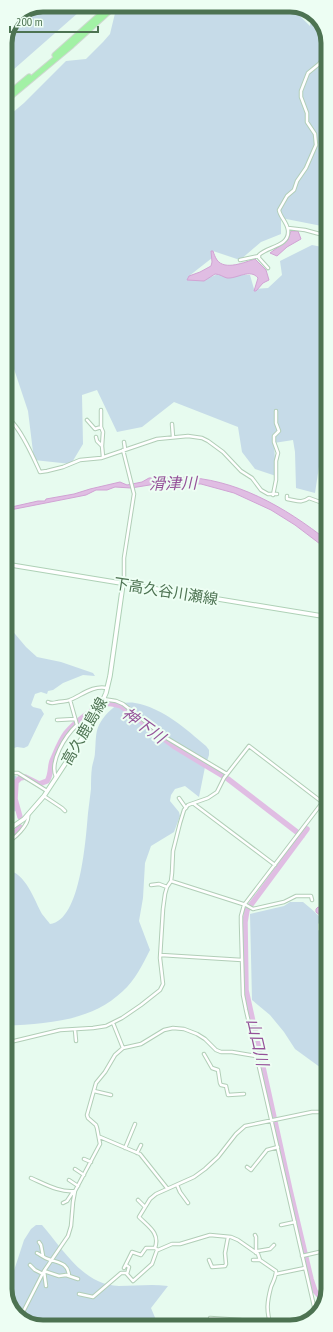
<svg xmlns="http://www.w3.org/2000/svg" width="333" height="1332" font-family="'PT Sans Narrow','Noto Sans JP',sans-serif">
  <rect width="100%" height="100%" fill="#e7fbef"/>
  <path fill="#c6dbe8" d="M43 5H87L5 77V43L16 16Z
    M117 5H191L206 10 209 5H295L306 11 301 17 310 26 311 13 315 15 327 36V227L281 218V234L261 242 240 260 213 251 212 258 189 276 201 281 218 274 250 275 254 289 268 288 282 275 280 261 312 245 327 248 328 402 319 415 320 460 315 493 296 488 295 452 293 440 274 443 276 476 255 469 242 452 238 427 174 402 142 427 117 432 97 390 82 395 83 444 71 464 34 460 28 411 12 363 5 367V119L24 103 66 61 86 59 103 42 110 34Z
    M5 622 26 647 37 657 61 662 93 673 95 676 83 675 63 683 53 690 48 691 47 694 41 692 35 694 31 705 33 707 41 709 44 714 41 719 28 746 24 748 17 747 5 751Z
    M120 703C125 703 130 702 135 703 163 708 186 729 206 746L209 750V755L205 767 199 797 185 786 175 789 171 795 170 801 179 812 180 816 174 832 151 846 145 863 143 898 139 921 150 950C143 964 135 980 123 991 90 1022 48 1023 6 1026L5 871C24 868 35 902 42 914 45 918 48 921 50 924 81 921 86 836 88 813 89 805 90 797 91 789 91 782 91 774 92 767 93 762 95 757 95 752 96 743 95 733 99 725 104 715 111 709 120 703Z
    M11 775 16 776 17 777C7 788 16 799 16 811L5 813V778Z
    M290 902H303C309 907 319 915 322 920L318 924V930L327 935 328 939V1073L295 1049 284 1032 270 1015 252 1000 250 914 284 906Z
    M36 1225H42C63 1249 83 1285 119 1286 135 1286 152 1284 168 1286L151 1308 159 1327H38L16 1316 6 1295 24 1240 31 1229Z"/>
  <path fill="#e0bde3" stroke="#d1a3d4" d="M291 231H298L301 239 287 247 277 256 270 253 288 240Z
    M211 251H213C214 254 215 257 217 260 225 271 245 262 255 259L266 270 269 280 263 283 256 291H254L258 278C250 268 237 279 227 278 223 277 220 274 215 274L204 281 187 280 189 276 200 272 211 266 212 262Z
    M180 477C235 478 285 507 328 541V550L295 525 271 510 234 493 201 484 162 483 131 488 115 487 107 490H96L86 495 71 498 10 510 5 513 7 508 38 501H45L46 499 74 494 90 489 120 482 127 485 142 482 149 478Z
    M318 907 328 910V931L321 930 320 926 324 923C324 915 320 916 316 912V909Z"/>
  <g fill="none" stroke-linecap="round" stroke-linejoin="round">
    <path stroke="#e0bde3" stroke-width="5.5" d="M20 817 15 799 16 782 20 778 25 777 39 784 47 781C51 776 50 767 52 761 56 752 60 741 66 733 74 723 94 707 106 704 111 702 117 705 121 706L175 747 228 779 302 836
      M307 829 247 910 245 922 246 990 290 1190 311 1279 315 1291 324 1301
      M5 841 14 834 20 827"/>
    <g stroke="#b1ceb7" stroke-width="4.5">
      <path id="street" d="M288 228 305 230 327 236
        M240 260 259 256
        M268 268 259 258V255C267 246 290 247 288 230 287 222 280 217 279 210L287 196 294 190 297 181 306 168 316 145 315 134 307 122V113L301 97V91L308 73 319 64 327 53
        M5 380 11 386 5 402
        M101 410V427L103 432 102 446 103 457
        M5 417C18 421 34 459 40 472L47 471 63 467 80 460 101 458 157 439 188 436 202 438 208 441 223 452 241 471 252 478 261 490 268 494H277
        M87 420 95 429 101 427
        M172 424 173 437
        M96 437 97 441 102 446
        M124 442 125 449
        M123 450 134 494 124 558V584
        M273 495 276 480V461L278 453 274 442V436L279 431 276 423V411
        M287 496V499C296 500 301 504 309 498L328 505
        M103 699 116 701 123 704 165 737 227 774
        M70 700 77 725 86 732
        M48 702C52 704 53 703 58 702 62 701 66 702 70 700 82 695 93 685 107 688
        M57 720 75 719
        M5 776 11 773H18L47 791
        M56 777C49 762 65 736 77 725
        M44 796 62 808 65 811
        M179 798 186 808
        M194 804 275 865
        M5 843C14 840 30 824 28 815
        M171 881 246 905 253 909 284 902 296 896H311L312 900
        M151 885 159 884 167 887
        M161 955 242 960
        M75 1030 76 1041
        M6 1043 60 1030 93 1028 106 1026 122 1018 141 1005 160 990 163 984 160 958 163 909 165 894 167 887 171 881 172 873 173 851 180 823 184 810 188 805 208 798 217 792 224 778 249 746 322 802
        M123 1048 141 1044 164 1030 173 1028 184 1029 197 1034 205 1039 216 1050 221 1052H232L256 1056
        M204 1054 212 1068 218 1070 220 1083 221 1085 226 1086 228 1095 244 1094
        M6 1078V1081
        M94 1091 111 1095
        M100 1137 140 1154 167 1188
        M125 1148 135 1124
        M137 1153 141 1145
        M84 1159 91 1162
        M247 1167 251 1170 267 1150 278 1147
        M75 1169 84 1175
        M31 1178C45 1184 60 1193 75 1191
        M69 1180 78 1186
        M177 1185 180 1192 188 1203
        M138 1200 145 1207
        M63 1203 67 1201 73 1192
        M281 1225 295 1222
        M255 1235 256 1237V1253L258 1251 270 1249 274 1245
        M39 1242 41 1245 43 1256
        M155 1248 158 1250 172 1244H180L210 1235 231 1237 238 1240 258 1254 260 1260 276 1271C276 1277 273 1282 271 1287 267 1302 266 1311 271 1326
        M37 1253C41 1255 44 1258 48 1259 58 1263 68 1262 69 1276
        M302 1256 328 1250
        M209 1260 212 1267 225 1266 226 1264 225 1253 228 1237
        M253 1260H260
        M30 1265 35 1270 43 1274
        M126 1265 129 1267 127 1274
        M124 1268 132 1252 141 1255 146 1248H155C160 1233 149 1227 139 1217L150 1199 156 1194 194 1177 205 1169 218 1157 236 1134 245 1126 312 1112H328
        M276 1274 305 1268
        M46 1286 44 1271 59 1276 66 1275 78 1279
        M79 1294 93 1297 121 1273H126L133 1281 152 1264 157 1250
        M316 1315 246 1010 243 995 241 923V916L244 905 328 795
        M20 1318 44 1271 68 1236 71 1226 73 1202 75 1191 100 1144 97 1128 96 1125 88 1118 87 1115 96 1083 105 1072 115 1055 123 1048 113 1023
        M210 1318 241 1320 243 1326"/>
    </g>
    <g stroke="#aed1b6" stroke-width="5.5">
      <path id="secondary" d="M5 564 328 617
        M5 832 24 819 44 796 86 732 98 711 106 693 110 676 123 584"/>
    </g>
    <g stroke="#cdd8cf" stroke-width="7">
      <path id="highway" d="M55 55 111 5
        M5 97 29 77
        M5 101 72 45 116 5"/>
    </g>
    <use href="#street" stroke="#fff" stroke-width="2.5"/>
    <use href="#secondary" stroke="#fff" stroke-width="3.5"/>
    <use href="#highway" stroke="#a2f1a5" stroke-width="5"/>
  </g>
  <g text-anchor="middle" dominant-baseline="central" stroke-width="4" stroke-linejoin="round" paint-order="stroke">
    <g font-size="15" fill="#4d7352" stroke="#edfef3">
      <text transform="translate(166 591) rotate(9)">下高久谷川瀬線</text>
      <text transform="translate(84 731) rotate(-60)">高久鹿島線</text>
    </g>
    <g font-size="16" font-style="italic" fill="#955299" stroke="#edfef3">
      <text transform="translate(173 483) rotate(-1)">滑津川</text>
      <text transform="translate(144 725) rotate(36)">神下川</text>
      <text transform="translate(258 1042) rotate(77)">山口川</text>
    </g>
  </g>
  <path d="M0 0H333V1332H0ZM43 12H290A31 31 0 0 1 321 43V1289A31 31 0 0 1 290 1320H43A31 31 0 0 1 12 1289V43A31 31 0 0 1 43 12Z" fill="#edfef3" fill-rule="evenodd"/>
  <path fill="none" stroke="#4d7352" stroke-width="5" d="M43 12H290A31 31 0 0 1 321 43V1289A31 31 0 0 1 290 1320H43A31 31 0 0 1 12 1289V43A31 31 0 0 1 43 12Z"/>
  <path d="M10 26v6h88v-6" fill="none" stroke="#4d7352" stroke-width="2"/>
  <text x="16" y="26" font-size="12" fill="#4d7352" stroke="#edfef3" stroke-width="3" paint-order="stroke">200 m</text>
</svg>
